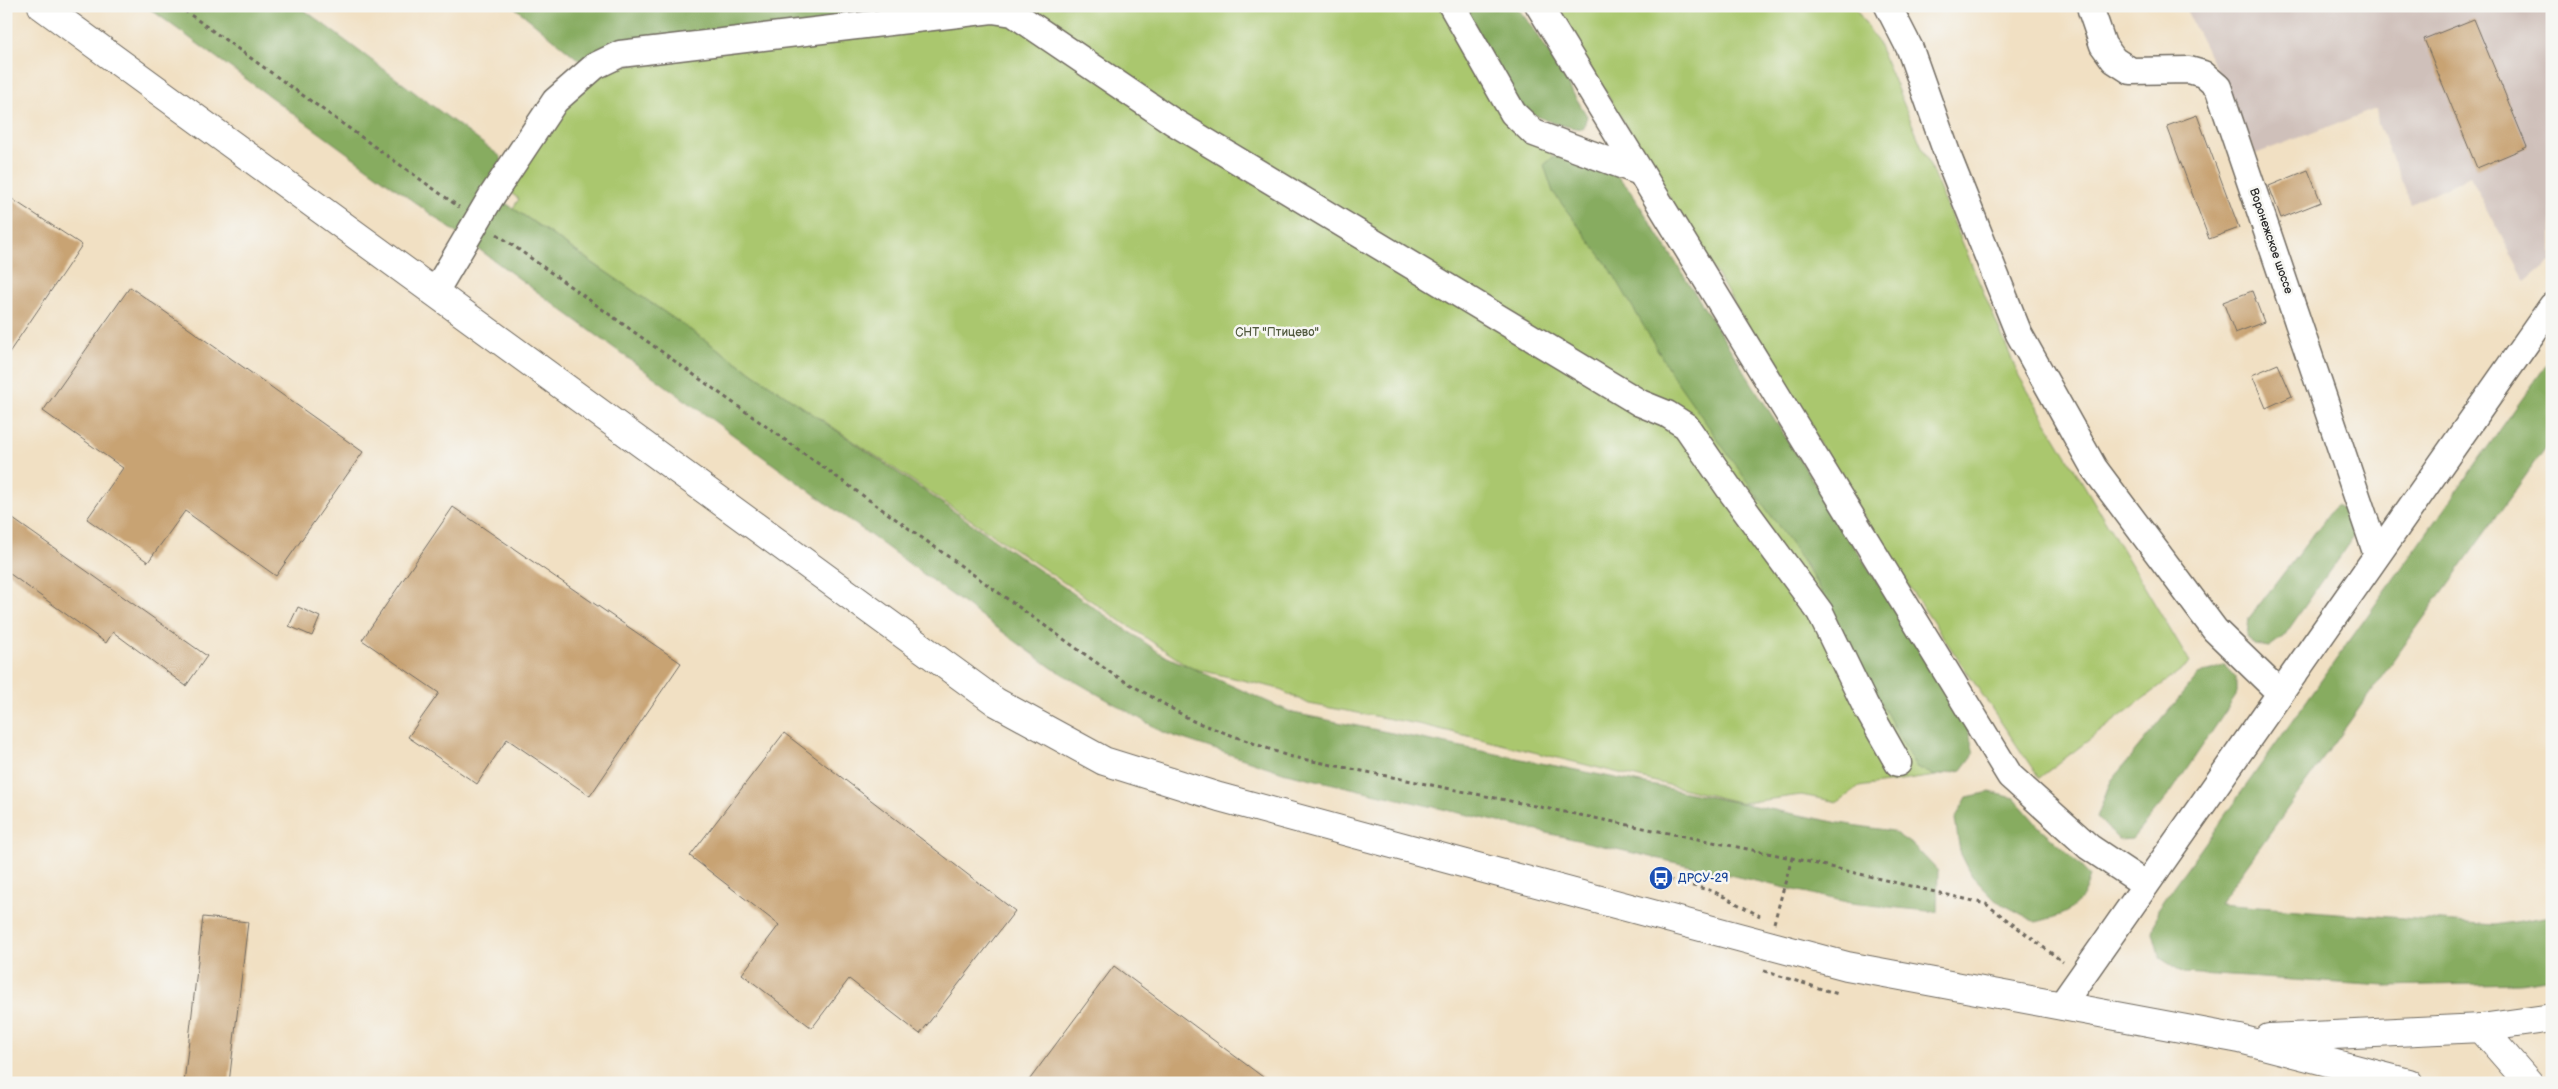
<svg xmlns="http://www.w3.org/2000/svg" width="2558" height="1089" font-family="'Balsamiq Sans',sans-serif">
  <rect width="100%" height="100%" fill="#f6f6f2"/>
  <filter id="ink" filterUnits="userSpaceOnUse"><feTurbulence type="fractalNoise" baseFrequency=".02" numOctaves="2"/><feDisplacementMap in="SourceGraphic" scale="10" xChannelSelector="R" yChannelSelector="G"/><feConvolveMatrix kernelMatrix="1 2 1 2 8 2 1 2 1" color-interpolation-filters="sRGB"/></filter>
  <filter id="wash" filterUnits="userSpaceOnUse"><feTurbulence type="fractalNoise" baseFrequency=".0096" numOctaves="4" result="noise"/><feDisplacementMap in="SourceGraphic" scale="20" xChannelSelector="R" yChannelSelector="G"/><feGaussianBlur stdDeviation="1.12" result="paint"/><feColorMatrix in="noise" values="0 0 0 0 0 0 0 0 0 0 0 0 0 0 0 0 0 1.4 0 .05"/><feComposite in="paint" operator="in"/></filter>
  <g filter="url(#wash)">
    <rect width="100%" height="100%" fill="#f1e0c3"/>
    <path fill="#cfc0ba" d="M2184 6H2552V260L2526 282 2470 176 2411 204 2378 124 2376 109 2255 154 2234 104Z"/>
    <path fill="#aac76e" stroke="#6a794c" d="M1013 6H1460L1935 776 1859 787 1838 802 1801 795 1742 803 1423 725 1309 704 1276 688 1191 668 785 395 513 208 519 199 508 191 561 102 600 70Z
      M1553 6H1854L1877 41 2019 376 2190 663 2039 778 1888 556Z"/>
    <path fill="#87ac61" stroke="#596c46" d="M146 6H299L501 157 504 202 1163 655 1293 713 1839 823 1892 831 1914 846 1938 871 1937 912 1851 903 1286 773 1165 733 1052 668Z
      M513 6H934L584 64Z
      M1464 6H1516L1536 32 1587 116 1583 129C1567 127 1550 123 1535 115 1509 103 1478 33 1464 6Z
      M1560 151 1610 168 1630 190 1967 725 1974 754 1962 770 1935 776 1915 766 1810 571 1671 373 1611 270 1553 192 1544 165Z
      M2552 362V439L2219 904 2495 925 2552 916V978L2520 983 2385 986 2184 973 2160 958 2153 933 2158 909 2547 364Z
      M2336 505 2351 512 2358 530 2284 636 2269 647 2254 645 2247 636 2249 618Z
      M2225 665 2236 677V696L2172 791 2132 839 2119 840 2097 817 2111 781 2198 675Z
      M1990 792 2014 798 2040 828 2065 850 2090 876C2080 910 2068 914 2036 922L1995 900 1972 876 1960 852 1955 819 1967 797Z"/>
    <g id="blocks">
      <path fill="#c8a373" d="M2474 19 2527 147 2477 168 2424 39Z
        M2197 115 2239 228 2209 239 2167 126Z
        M2308 170 2321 202 2281 218 2269 186Z
        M6 195 82 245 6 357Z
        M130 287 363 452 276 576 185 511 148 562 87 519 123 468 43 411Z
        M2252 291 2264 322 2235 333 2223 302Z
        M2278 364 2292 396 2266 408 2252 375Z
        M453 507 681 663 590 796 507 739 477 784 408 737 439 693 362 640Z
        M6 514 207 656 186 686 113 632 106 643 6 571Z
        M298 607 320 617 312 636 289 626Z
        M784 733 1015 911 920 1034 849 979 812 1028 742 974 779 925 690 856Z
        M203 917 248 922 229 1083H184Z
        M1114 966 1271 1083H1027Z"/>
    </g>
  </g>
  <g filter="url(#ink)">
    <use href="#blocks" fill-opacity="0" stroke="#706a60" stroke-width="1"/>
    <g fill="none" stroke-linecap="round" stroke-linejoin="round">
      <g stroke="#706a60" stroke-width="29">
        <path id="street" d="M1452 6 1513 113 1534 133 1640 172
          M1539 6 2010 776 2089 847 2146 885
          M1888 6 1910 49 1949 159 2019 334 2094 468 2215 630 2280 693
          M2091 10 2103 45 2114 60 2131 71 2189 70 2203 74 2218 87 2377 555
          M435 292 491 197 555 101 595 66 620 54 992 10 1013 13 1172 121 1640 403 1667 414 1686 426 1733 494 1820 612 1865 705 1898 763
          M2061 1006 2552 306"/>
      </g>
      <g stroke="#706a60" stroke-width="30">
        <path id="primary" d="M42 6 996 702 1104 761 1219 797 1492 871 1847 966 2240 1039 2409 1083
          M2481 1028 2529 1083
          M2269 1038 2481 1028 2552 1018"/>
      </g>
      <path stroke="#706a60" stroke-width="3" stroke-dasharray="4 4" stroke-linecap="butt" d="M178 6 459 207
        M497 234 1111 673 1193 721 1288 756 1792 858 1986 904 2063 962
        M1661 878 1713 891 1760 916
        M1774 923 1792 858
        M1764 971 1838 994"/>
      <use href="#street" stroke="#fff" stroke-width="26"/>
      <use href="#primary" stroke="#fff" stroke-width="28"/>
    </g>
  </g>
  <defs>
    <g id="bus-disc" transform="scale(1.25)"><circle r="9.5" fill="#1a4fb4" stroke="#f6f6f2"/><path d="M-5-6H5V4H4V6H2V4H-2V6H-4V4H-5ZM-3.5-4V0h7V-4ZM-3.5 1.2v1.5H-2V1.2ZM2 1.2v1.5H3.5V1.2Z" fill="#fff"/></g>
  </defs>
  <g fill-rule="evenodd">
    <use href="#bus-disc" x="1661" y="878"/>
  </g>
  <g text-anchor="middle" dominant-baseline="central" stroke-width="5" stroke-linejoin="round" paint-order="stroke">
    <g font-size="12" fill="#2b2b2b" stroke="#f6f6f2">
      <text transform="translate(2271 241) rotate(71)">Воронежское шоссе</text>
    </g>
    <g font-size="12" fill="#515a3f" stroke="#f6f6f2">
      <text x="1277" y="332">СНТ "Птицево"</text>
    </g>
    <g font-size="12" fill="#164399" stroke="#f6f6f2" text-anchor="start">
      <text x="1678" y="878">ДРСУ-29</text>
    </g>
  </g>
  <rect width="2558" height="1089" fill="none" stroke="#f6f6f2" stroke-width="25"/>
</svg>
